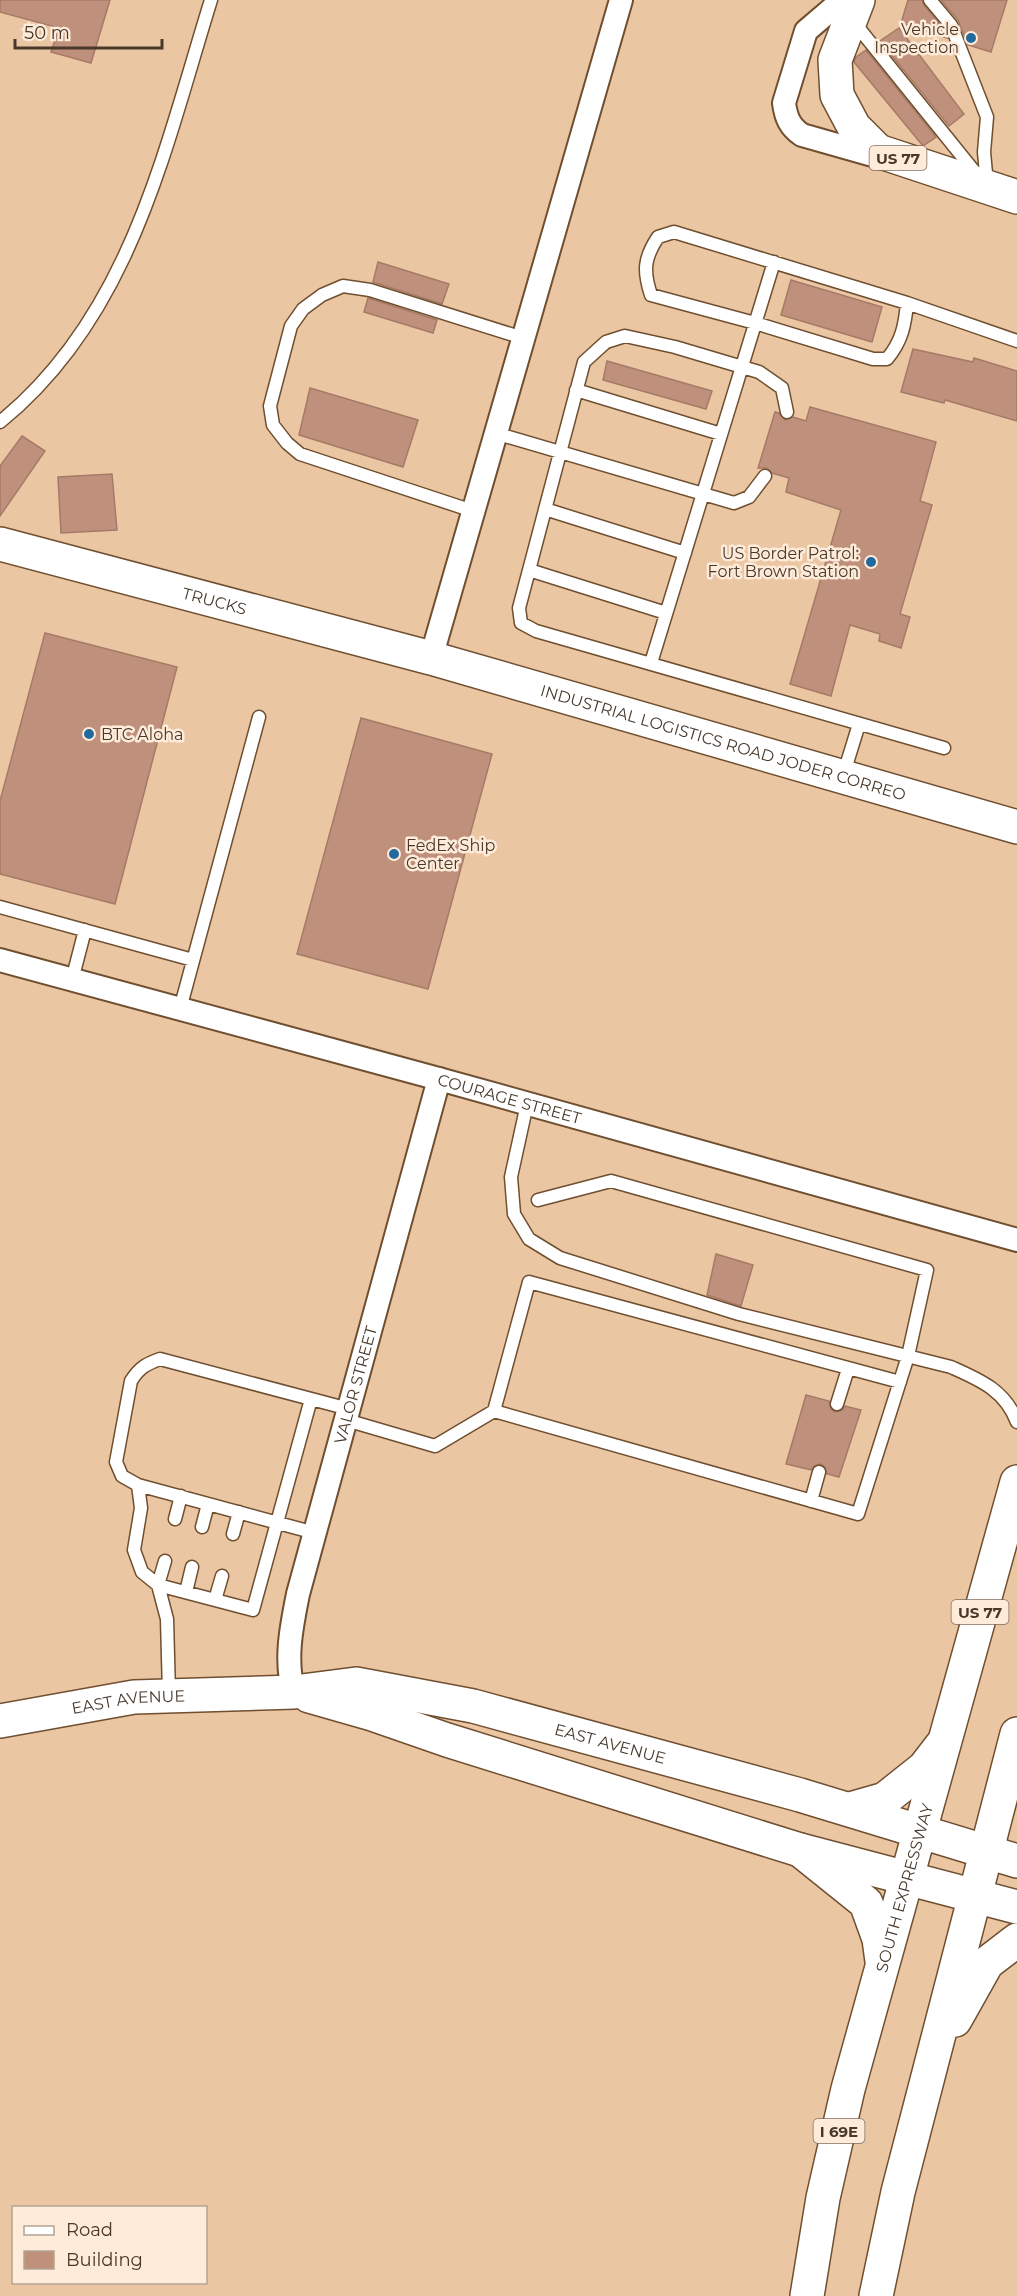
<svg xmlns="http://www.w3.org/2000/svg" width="1017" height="2296" font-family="Montserrat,sans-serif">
  <rect width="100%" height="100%" fill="#ebc6a3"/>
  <path fill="#bf917d" stroke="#a67a66" stroke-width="1.5" d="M0 0H110L91 63 51 52 59 28 0 12Z
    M908 0H922L924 5 944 29 947 38 901 23Z
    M941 0H1007L991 52 968 45 958 20Z
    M899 28 964 114 949 126 880 41Z
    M866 50 936 137 923 146 854 62 856 57Z
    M378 262 449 284 442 304 373 282Z
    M791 280 882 307 872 342 781 315Z
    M368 298 437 320 433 333 364 312Z
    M913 349 973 362 974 358 1017 371V421L945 400 944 403 901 392Z
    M607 361 712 391 706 409 603 380Z
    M310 388 418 420 403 467 299 435Z
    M810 407 936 442 920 501 932 505 900 614 910 617 901 648 879 641 880 634 850 625 831 696 790 684 841 510 786 492 789 478 772 473 767 468H758L775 412 779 413 785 420 793 417 806 421Z
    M22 436 45 451 0 516V466Z
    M112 474 117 530 61 533 58 477Z
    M45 633 177 667 115 904 0 874V801Z
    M361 718 492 754 428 989 297 954Z
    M716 1254 753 1265 741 1306 707 1295Z
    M806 1395 829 1401 831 1409 835 1412 842 1410 845 1406 861 1410 839 1477 827 1474 825 1467 821 1464 814 1466 811 1470 786 1464Z"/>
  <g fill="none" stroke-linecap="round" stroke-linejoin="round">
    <g stroke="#6f4f30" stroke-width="15">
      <path id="lane" d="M930 0 951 25 987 117 984 152 987 184
        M853 21 978 176
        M907 303C905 325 902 341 887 359H873L755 323 651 295C643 271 644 258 658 237L674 232 907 303 1017 341
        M576 390 721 434
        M787 412 782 388 759 372 675 347 625 336 606 342 584 362 519 608 521 623 536 631 944 748
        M0 422C130 317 164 151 211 0
        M495 433 734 503 749 497 765 476
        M545 509 685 553
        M473 511 300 454 287 443 273 425 270 406 291 326 303 309 322 295 343 286 370 290 523 338
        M529 570 666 613
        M651 663 774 262
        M843 776 859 724
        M0 907 193 960
        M72 980 85 930
        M180 1009 259 717
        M527 1104 511 1177 514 1214 529 1239 560 1258 739 1314 951 1367C980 1380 1005 1390 1017 1422
        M837 1404 848 1369
        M494 1411 529 1282 900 1382
        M346 1420 435 1446 494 1411 858 1514 908 1356 927 1270 611 1181 538 1200
        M138 1485 315 1533
        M811 1501 819 1472
        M175 1519 181 1496
        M202 1527 208 1504
        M233 1534 239 1512
        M165 1561 158 1585 253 1610 311 1399
        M186 1592 192 1567
        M215 1600 222 1576
        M169 1694 167 1619 158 1585 142 1572 134 1550 141 1508 138 1485 122 1476 116 1462 131 1381C139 1368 146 1364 160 1359L349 1409"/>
    </g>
    <g stroke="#6f4f30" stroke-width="26">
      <g id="street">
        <path d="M839 0 833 8 806 31 784 103C786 118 790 127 802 135L883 158"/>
        <path d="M431 658 621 0"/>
        <path id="s1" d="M0 960 439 1079 1017 1240"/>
        <path id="s2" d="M294 1692C284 1661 292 1624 298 1594L439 1079"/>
      </g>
    </g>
    <g stroke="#6f4f30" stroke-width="36">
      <g id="secondary">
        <path d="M309 1696 372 1714 447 1740 800 1850 1017 1907"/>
        <path id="s3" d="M0 1721 134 1697 294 1692 356 1684 473 1706 800 1795 1017 1861"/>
      </g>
    </g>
    <g stroke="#6f4f30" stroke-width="36">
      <g id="highway">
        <path d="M858 0 835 60 837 95 854 127 878 151 1017 197"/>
        <path id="s4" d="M0 544 431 658 1017 827"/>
        <path d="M850 1809 885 1799 924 1768 941 1746"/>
        <path d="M800 1850 866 1903 879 1939 882 1961"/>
        <path d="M955 2020 987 1963 1017 1940"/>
        <path id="s5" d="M807 2296 823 2198 848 2089 1017 1482"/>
        <path d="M876 2296 898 2192 1017 1734"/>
      </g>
    </g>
    <use href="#lane" stroke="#fff" stroke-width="12"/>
    <use href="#street" stroke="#fff" stroke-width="22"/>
    <use href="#secondary" stroke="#fff" stroke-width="33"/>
    <use href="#highway" stroke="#fff" stroke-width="33"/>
  </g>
  <g fill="#22699d" stroke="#feebd9" stroke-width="2">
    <circle cx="971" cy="38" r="6"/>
    <circle cx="871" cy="562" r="6"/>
    <circle cx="89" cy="734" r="6"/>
    <circle cx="394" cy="854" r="6"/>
  </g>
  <g text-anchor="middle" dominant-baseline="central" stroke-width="5" stroke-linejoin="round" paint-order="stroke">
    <g fill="#feebd9" stroke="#7f6e5f" stroke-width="1.5">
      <rect x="869.5" y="146" width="57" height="24" rx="4.5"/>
      <rect x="951.5" y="1600" width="57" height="24" rx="4.5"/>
      <rect x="813.5" y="2119" width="51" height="24" rx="4.5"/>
    </g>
    <g font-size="15" font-weight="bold" fill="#48392b">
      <text x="898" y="158">US 77</text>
      <text x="980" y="1612">US 77</text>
      <text x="839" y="2131">I 69E</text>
    </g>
    <g font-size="16" fill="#48392b" stroke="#feebd9" text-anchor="end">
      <text x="959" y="29">Vehicle<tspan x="959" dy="18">Inspection</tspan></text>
      <text x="859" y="553">US Border Patrol:<tspan x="859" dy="18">Fort Brown Station</tspan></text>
      <text x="101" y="734" text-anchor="start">BTC Aloha</text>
      <text x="406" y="845" text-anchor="start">FedEx Ship<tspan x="406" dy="18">Center</tspan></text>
    </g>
    <g font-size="16" fill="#48392b" stroke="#feebd9">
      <text stroke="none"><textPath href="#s4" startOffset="222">TRUCKS</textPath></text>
      <text stroke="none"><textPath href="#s4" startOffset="750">INDUSTRIAL LOGISTICS ROAD JODER CORREO</textPath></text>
      <text stroke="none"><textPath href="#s1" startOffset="528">COURAGE STREET</textPath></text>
      <text stroke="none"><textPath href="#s2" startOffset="316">VALOR STREET</textPath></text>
      <text stroke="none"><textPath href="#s3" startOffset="130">EAST AVENUE</textPath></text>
      <text stroke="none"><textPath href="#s3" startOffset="620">EAST AVENUE</textPath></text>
      <text stroke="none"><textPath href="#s5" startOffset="420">SOUTH EXPRESSWAY</textPath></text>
    </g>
  </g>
  <rect x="12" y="2206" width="195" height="78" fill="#feebd9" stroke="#b5a493" stroke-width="1.5"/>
  <rect x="24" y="2226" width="30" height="9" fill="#ffffff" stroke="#b5a493" stroke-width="1.5"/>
  <text x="66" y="2236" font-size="18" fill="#48392b">Road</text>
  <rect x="24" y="2251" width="30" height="18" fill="#bf917d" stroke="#b5a493" stroke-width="1.5"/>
  <text x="66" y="2266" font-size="18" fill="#48392b">Building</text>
  <path d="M15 39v9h147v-9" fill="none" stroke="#48392b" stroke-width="3"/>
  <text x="24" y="39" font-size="18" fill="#48392b" stroke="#feebd9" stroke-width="4.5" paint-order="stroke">50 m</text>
</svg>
